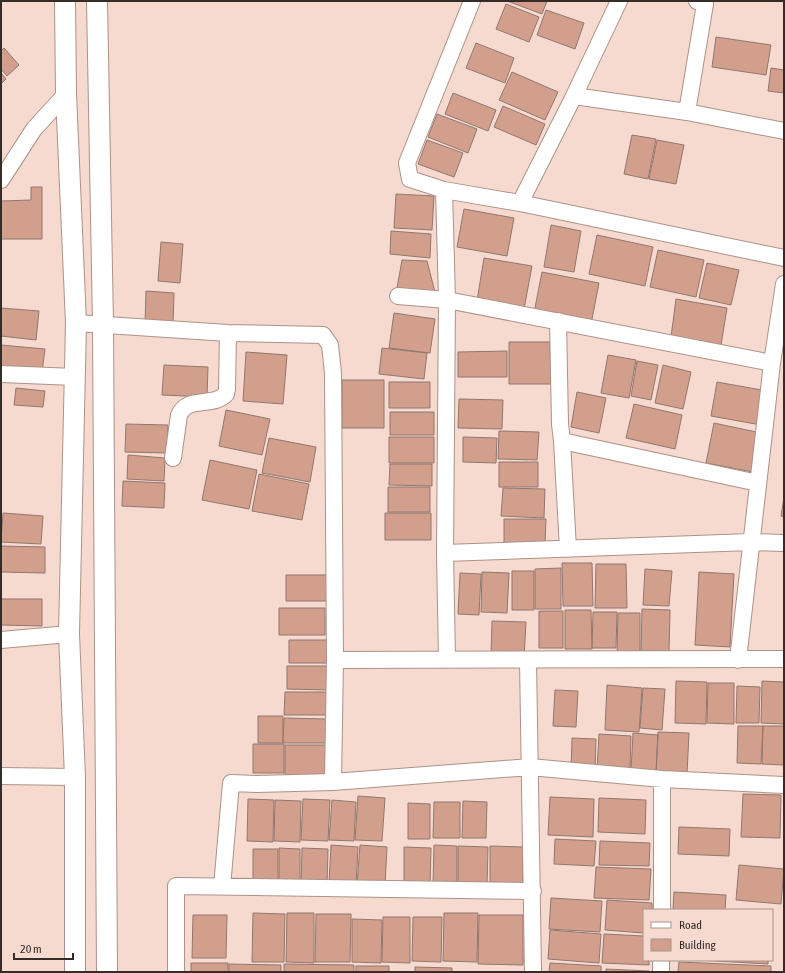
<svg xmlns="http://www.w3.org/2000/svg" width="785" height="973" font-family="'Asap Condensed',sans-serif">
  <rect width="100%" height="100%" fill="#f6dad0"/>
  <path fill="#d39f8d" stroke="#91776e" d="M507 1H547L542 14Z
    M506 4 539 17 529 42 496 29Z
    M546 10 584 23 575 49 537 35Z
    M716 37 771 45 766 75 712 67Z
    M476 43 514 58 505 83 466 68Z
    M4 48 19 65 7 76 1 69V51Z
    M771 68 784 70V93L768 91Z
    M512 72 558 92 545 120 499 100Z
    M1 73 6 79 1 84Z
    M453 93 496 110 488 131 445 114Z
    M503 106 545 124 536 145 494 127Z
    M437 114 477 129 468 153 428 137Z
    M632 135 656 139 648 179 624 174Z
    M427 140 463 153 454 177 418 164Z
    M657 140 684 145 676 184 649 179Z
    M31 187H42V239H1V201L31 200Z
    M396 194 434 196 432 230 394 228Z
    M464 209 514 218 507 256 457 247Z
    M551 225 581 231 574 272 544 267Z
    M391 231 431 234 430 258 390 254Z
    M597 235 653 247 645 286 589 274Z
    M161 242 183 244 180 283 158 281Z
    M658 250 704 260 696 297 650 287Z
    M484 258 532 266 524 309 477 301Z
    M402 260 427 261 436 296 397 288Z
    M707 263 739 270 731 305 699 298Z
    M542 272 599 283 591 324 534 313Z
    M146 291 174 293 173 326 145 325Z
    M676 299 727 308 721 345 671 337Z
    M1 308 39 311 36 340 1 336Z
    M394 313 435 319 430 353 389 348Z
    M509 342H550L551 384H509Z
    M1 345 45 349 42 372 1 368Z
    M382 348 427 353 424 379 379 374Z
    M507 351V377H458V352Z
    M246 352 287 355 283 404 243 401Z
    M608 355 636 360 629 398 601 393Z
    M637 361 658 365 651 400 631 396Z
    M164 365 208 367 207 397 162 395Z
    M663 365 691 372 683 409 655 403Z
    M342 380H384V428H342Z
    M389 382H430V408H389Z
    M717 382 767 391 761 425 711 416Z
    M16 388 45 391 43 407 14 405Z
    M577 392 606 398 599 433 571 427Z
    M459 399 503 400 502 429 458 428Z
    M634 404 682 415 675 449 626 438Z
    M226 410 270 419 262 455 219 446Z
    M390 412H434V435H390Z
    M714 423 761 433 753 472 706 463Z
    M126 424 168 425 167 453 125 452Z
    M499 431 539 432 537 460 498 459Z
    M389 437H434V463H389Z
    M463 437 497 438 496 463 463 462Z
    M269 438 316 447 310 482 262 473Z
    M128 455 165 458 164 481 127 479Z
    M210 460 257 470 249 509 202 500Z
    M499 462H538V487H499Z
    M390 464H432V486L389 485Z
    M259 474 309 484 302 520 252 511Z
    M123 481 165 483 164 508 122 506Z
    M388 487H430V512H388Z
    M503 488 545 489 544 518 501 516Z
    M784 497V517L781 516Z
    M3 513 43 516 41 544 1 542Z
    M385 513H431V540H385Z
    M504 519H546L545 544H504Z
    M1 546 45 547V573L1 572Z
    M562 563H592L593 606H563Z
    M596 564H626L627 608H595Z
    M561 568V609H535V569Z
    M645 569 672 571 669 606 643 605Z
    M512 571H534V610H512Z
    M482 572 509 573 507 613 481 612Z
    M699 572 734 574 730 647 695 645Z
    M460 573 481 574 479 615 458 614Z
    M286 575H327V601H286Z
    M1 599H42V626L1 625Z
    M279 608H325V635H279Z
    M642 609 670 610 669 651H641Z
    M565 610H591L592 649H565Z
    M539 611H563V648H539Z
    M593 612H617L616 648H592Z
    M618 613H640V652H617Z
    M492 621 526 622 524 659 491 657Z
    M289 640H332V663H289Z
    M287 666H330V690L287 689Z
    M676 681 707 682 706 724 675 723Z
    M762 681 784 682V724L761 723Z
    M708 683H734V724L707 723Z
    M607 685 642 688 639 732 605 730Z
    M737 686 760 687 759 723H736Z
    M643 688 665 689 662 730 640 728Z
    M555 690 578 691 576 727 553 726Z
    M285 692H329V715H284Z
    M258 716H283V743H258Z
    M284 718 326 719V743H283Z
    M738 726H763L761 764 737 763Z
    M763 726H784V765L762 764Z
    M658 732 689 733 687 774 656 772Z
    M633 733 658 735 656 773 631 772Z
    M599 734 631 736 630 771 597 770Z
    M572 738 596 739 595 771 571 770Z
    M253 744H284V773H253Z
    M285 745H326V775H285Z
    M743 794 781 795 780 838 741 837Z
    M358 796 385 798 382 841 355 840Z
    M550 797 594 799 593 837 548 835Z
    M599 798 646 800 645 834 598 832Z
    M248 799 274 800 273 842 247 841Z
    M303 799 330 800 328 841 301 840Z
    M275 800 301 801 300 842 274 841Z
    M332 800 356 802 354 841 329 840Z
    M463 801 487 802 486 838H462Z
    M434 802H460V838H433Z
    M408 803 430 804V839H408Z
    M679 827 730 829 729 856 678 854Z
    M555 839 596 841 594 866 554 864Z
    M600 841 650 843 649 866 599 865Z
    M331 845 358 847 356 885 329 883Z
    M360 845 387 847 385 886 357 884Z
    M434 845 457 846V886H433Z
    M458 846 488 847 487 887H458Z
    M490 846 523 847V887L490 886Z
    M404 847 431 848 430 888H404Z
    M279 848 300 849V886L279 885Z
    M302 848 328 849 327 886H301Z
    M253 849H278V886H253Z
    M739 865 784 869 781 904 736 900Z
    M596 867 651 869 649 900 594 898Z
    M674 892 726 895 725 910H673Z
    M551 898 602 901 600 932 549 929Z
    M607 900 652 903V910H644V933L605 930Z
    M253 913 285 914 284 962H252Z
    M287 913H314V963L286 962Z
    M444 913H478L477 962 443 961Z
    M316 914H351L350 962H315Z
    M193 915H227L226 958H192Z
    M479 915H523V965L478 964Z
    M383 917H410V963L382 962Z
    M413 917H442L441 962 412 961Z
    M352 919 382 920 381 963 352 962Z
    M550 930 601 934 599 963 548 959Z
    M604 934 644 936V960H649V965L602 963Z
    M698 960H768V964Z
    M679 962 771 966V972H678Z
    M191 963H228V972H191Z
    M550 963 601 966V972H549Z
    M229 964 281 965V972H229Z
    M284 964 354 965V972H284Z
    M356 966H389V972H356Z
    M415 967 452 968V972H415Z
    M606 969 649 971V972H606Z"/>
  <g fill="none" stroke-linecap="round" stroke-linejoin="round">
    <g stroke="#ac9288" stroke-width="18">
      <path id="minor" d="M472 1 407 163 410 179 444 190 520 203 574 96 619 1
        M574 96 687 112 784 131
        M687 112 705 4 697 1
        M1 180 34 129 66 94
        M444 190 447 300 445 553 447 659
        M520 203 784 258
        M398 296 447 300 772 363
        M558 321 560 424 562 441 758 483
        M76 323 228 333 323 335 330 345 333 373 335 660 333 782
        M1 374 75 377
        M562 441 568 549
        M173 458 179 415C188 395 213 408 226 394L227 389 228 333
        M445 553 751 542 784 543
        M1 640 69 634
        M335 660 784 659
        M528 660 533 972
        M738 660 772 363 784 284
        M1 776 75 777
        M222 887 231 783 257 784 333 782 530 767 662 779 784 785
        M662 910V779
        M176 972V886L533 891
        M661 972V960"/>
    </g>
    <g stroke="#ac9288" stroke-width="22">
      <path id="tertiary" d="M65 1 66 94 76 323 69 634 75 777V972
        M97 1 103 324 107 972"/>
    </g>
    <use href="#minor" stroke="#fff" stroke-width="16"/>
    <use href="#tertiary" stroke="#fff" stroke-width="20"/>
  </g>
  <rect width="785" height="973" fill="none" stroke="#352b27" stroke-width="4"/>
  <rect x="643" y="909" width="130" height="52" fill="#f6dad0" stroke="#a9948c"/>
  <rect x="651" y="922" width="20" height="6" fill="#ffffff" stroke="#a9948c"/>
  <text x="679" y="929" font-size="12" fill="#352b27">Road</text>
  <rect x="651" y="939" width="20" height="12" fill="#d39f8d" stroke="#a9948c"/>
  <text x="679" y="949" font-size="12" fill="#352b27">Building</text>
  <path d="M14 953v6h59v-6" fill="none" stroke="#352b27" stroke-width="2"/>
  <text x="20" y="953" font-size="12" fill="#352b27" stroke="#f6dad0" stroke-width="3" paint-order="stroke">20 m</text>
</svg>
